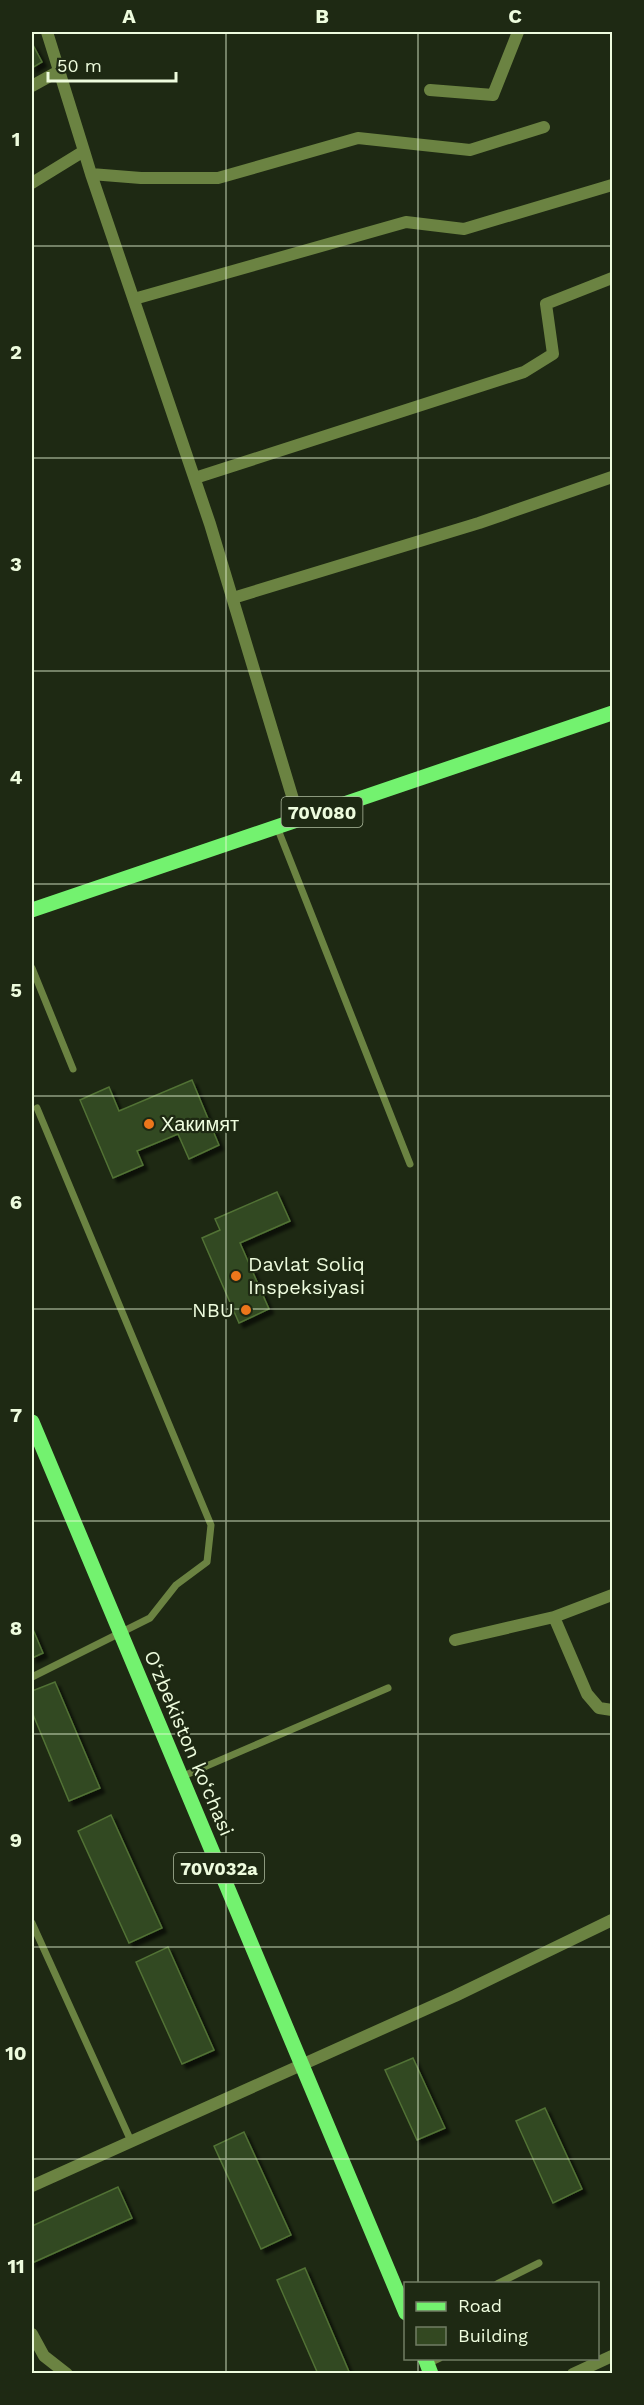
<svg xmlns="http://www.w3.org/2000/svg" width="644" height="2405" font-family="'Work Sans',sans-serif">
  <defs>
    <filter id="shadow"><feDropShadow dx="4.5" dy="4.5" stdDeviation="1.5" flood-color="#0009"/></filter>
  </defs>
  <rect width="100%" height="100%" fill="#1e2913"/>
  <path fill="#334821" stroke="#517235" stroke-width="1.5" filter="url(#shadow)" d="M32 43 42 62 32 68Z
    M192 1080 219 1145 189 1159 178 1134 137 1151 143 1165 113 1178 80 1100 109 1087 119 1111Z
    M277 1192 290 1221 240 1243 269 1309 239 1323 202 1238 220 1230 215 1219Z
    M32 1627 43 1653 32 1658Z
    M55 1682 100 1788 69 1801 32 1712V1691Z
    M111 1815 162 1928 129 1943 78 1831Z
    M168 1947 214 2050 182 2064 136 1962Z
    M413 2058 445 2128 417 2140 385 2070Z
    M545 2108 582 2189 553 2203 516 2121Z
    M244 2132 291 2235 261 2249 214 2146Z
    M118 2187 132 2218 32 2263V2226Z
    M305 2268 350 2374H318L277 2280Z"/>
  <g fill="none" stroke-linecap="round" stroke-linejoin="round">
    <path stroke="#6b8342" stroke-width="7" d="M277 827 410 1164
      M32 968 73 1069
      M32 1677 150 1618 176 1585 207 1562 211 1525 37 1108
      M181 1777 388 1688
      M32 1923 131 2141
      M497 2284 539 2263
      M427 2364 440 2358"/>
    <path stroke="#6b8342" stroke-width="12" d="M32 86 59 71
      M430 90 493 95 518 32
      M84 151 91 174 141 178H218L358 138 470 150 544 127
      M91 174 210 524 299 819
      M32 183 84 151 47 32
      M134 299 406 222 464 229 612 185
      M195 478 524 372 553 354 546 304 612 278
      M233 598 479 523 612 477
      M554 1617 587 1694 599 1708 612 1710
      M455 1640 554 1617 612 1595
      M32 2186 455 1996 612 1920
      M32 2334 44 2356 67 2374
      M573 2374 612 2356"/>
    <path stroke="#73f26f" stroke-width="15" d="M32 910 612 713
      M32 1422 406 2313
      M425 2358 431 2374"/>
  </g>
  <path fill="none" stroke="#eefcde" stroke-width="1.5" stroke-opacity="0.55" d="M226 32V2374M418 32V2284M32 246H612M32 458H612M32 671H612M32 884H612M32 1096H612M32 1309H612M32 1521H612M32 1734H612M32 1947H612M32 2159H612M418 2358V2374"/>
  <g fill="#eb761b" stroke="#1e2913" stroke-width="2">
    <circle cx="149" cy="1124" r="6"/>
    <circle cx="236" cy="1276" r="6"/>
    <circle cx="246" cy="1310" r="6"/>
  </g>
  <g text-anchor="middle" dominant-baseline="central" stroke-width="4.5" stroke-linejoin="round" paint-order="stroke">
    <g fill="#1e2913" stroke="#b0bda1" stroke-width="1.5">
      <rect x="281.5" y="797" width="81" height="30" rx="4.5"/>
      <rect x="174" y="1853" width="90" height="30" rx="4.5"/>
    </g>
    <g font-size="18" font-weight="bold" fill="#eefcde">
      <text x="322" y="812">70V080</text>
      <text x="219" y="1868">70V032a</text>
    </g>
    <g font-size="20" fill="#eefcde" stroke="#1e2913" text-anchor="start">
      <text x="161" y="1124">Хакимят</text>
      <text x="248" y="1264">Davlat Soliq<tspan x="248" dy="23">Inspeksiyasi</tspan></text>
      <text x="234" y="1310" text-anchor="end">NBU</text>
    </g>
    <g font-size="20" fill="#eefcde" stroke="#1e2913">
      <text transform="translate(189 1743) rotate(67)">O‘zbekiston ko‘chasi</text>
    </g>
  </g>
  <rect width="644" height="2405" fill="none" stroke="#1e2913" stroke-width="66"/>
  <rect x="404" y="2282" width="195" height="78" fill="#1e2913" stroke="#717d64" stroke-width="1.5"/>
  <rect x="416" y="2302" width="30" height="9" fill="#73f26f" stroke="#717d64" stroke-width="1.5"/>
  <text x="458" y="2312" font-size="18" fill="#eefcde">Road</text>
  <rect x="416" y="2327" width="30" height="18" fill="#334821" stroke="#717d64" stroke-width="1.5"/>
  <text x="458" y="2342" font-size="18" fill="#eefcde">Building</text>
  <path d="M48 72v9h128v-9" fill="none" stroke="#eefcde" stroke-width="3"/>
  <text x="57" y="72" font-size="18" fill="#eefcde" stroke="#1e2913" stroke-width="4.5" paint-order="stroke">50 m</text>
  <rect x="33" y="33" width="578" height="2339" fill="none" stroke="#eefcde" stroke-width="2"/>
  <g font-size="20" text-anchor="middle" font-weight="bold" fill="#eefcde">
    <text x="129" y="23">A</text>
    <text x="322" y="23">B</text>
    <text x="515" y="23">C</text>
    <text x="16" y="146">1</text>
    <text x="16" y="359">2</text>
    <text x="16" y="571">3</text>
    <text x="16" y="784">4</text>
    <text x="16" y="997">5</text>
    <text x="16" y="1209">6</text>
    <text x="16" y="1422">7</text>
    <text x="16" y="1635">8</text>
    <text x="16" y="1847">9</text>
    <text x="16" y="2060">10</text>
    <text x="16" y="2273">11</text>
  </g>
</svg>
